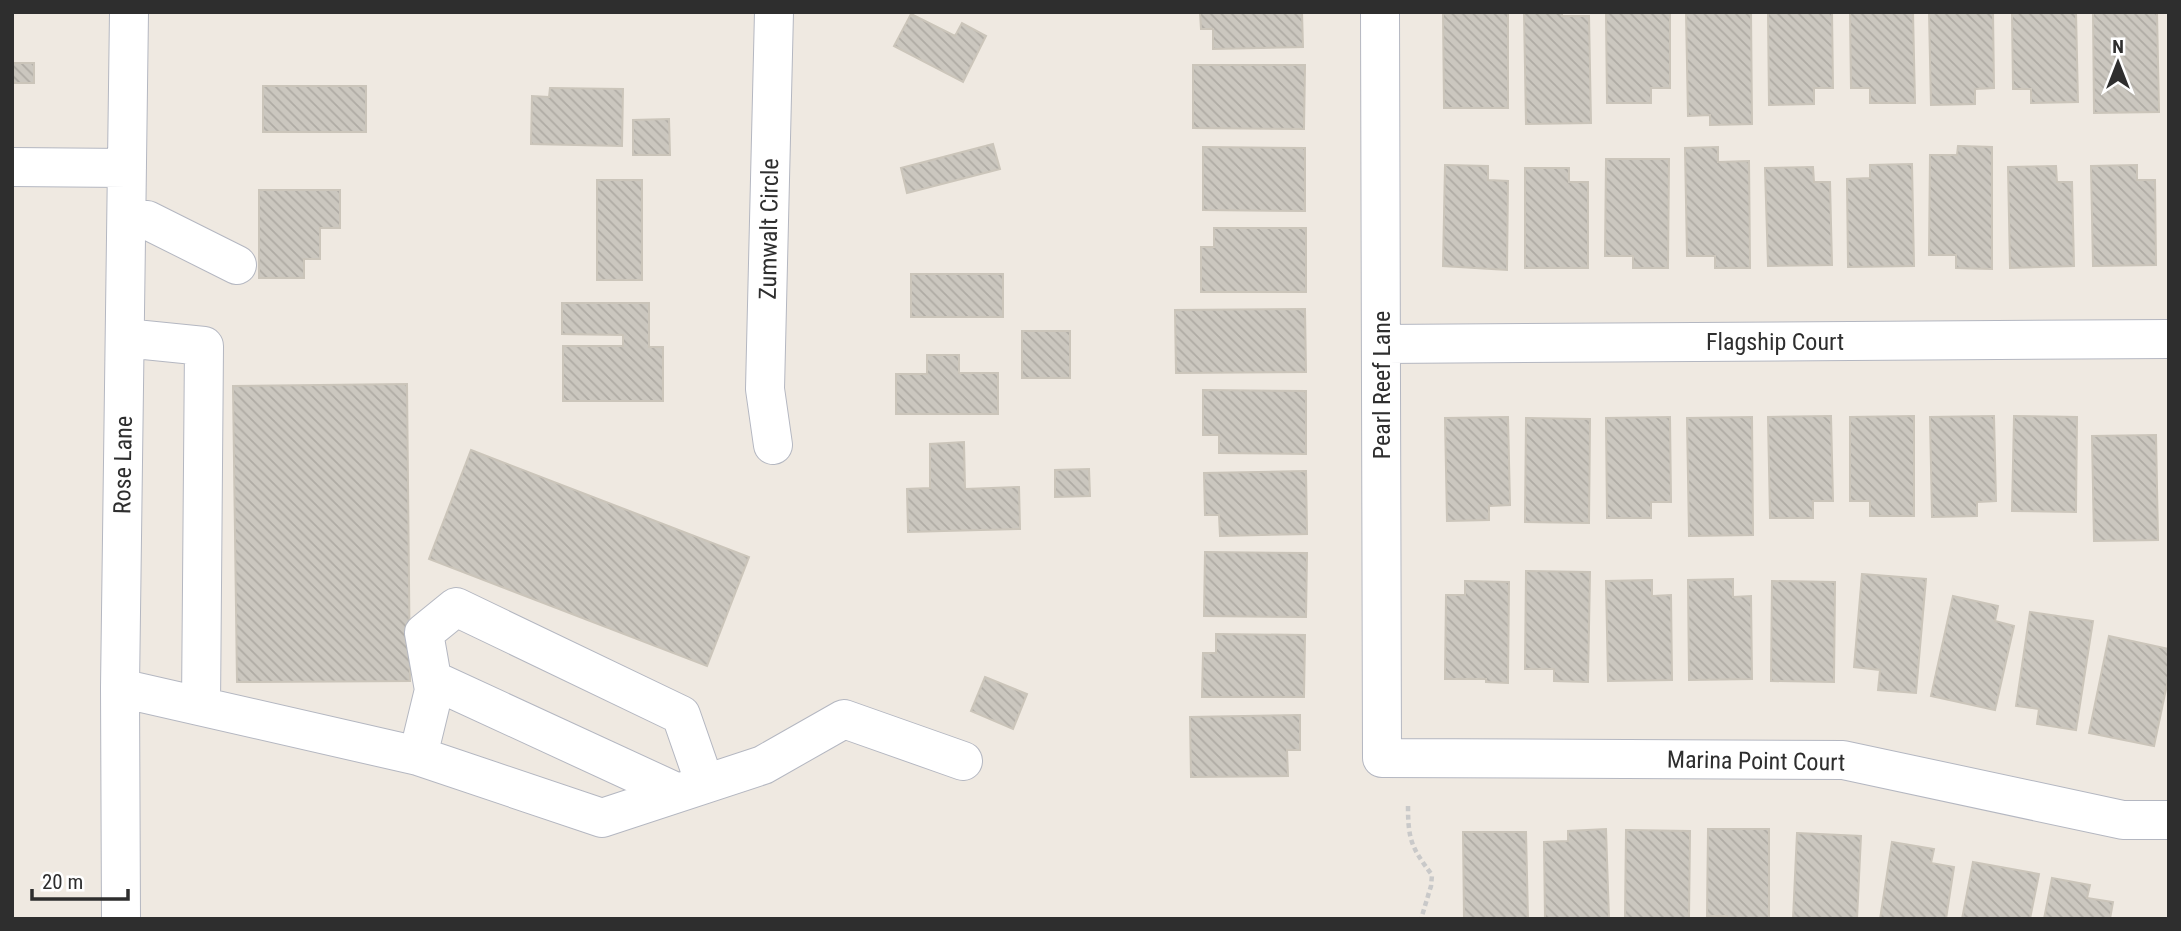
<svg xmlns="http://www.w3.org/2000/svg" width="2181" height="931" font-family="'Roboto Condensed',sans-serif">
  <defs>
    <pattern id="building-back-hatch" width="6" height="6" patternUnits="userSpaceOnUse" patternTransform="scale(1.75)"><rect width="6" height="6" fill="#cbc7bf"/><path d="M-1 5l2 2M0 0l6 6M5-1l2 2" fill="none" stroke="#afaba4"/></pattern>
  </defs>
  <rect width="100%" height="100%" fill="#efe9e1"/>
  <path fill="url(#building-back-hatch)" stroke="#cbc5ba" stroke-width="2" d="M1200 12H1302L1303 47 1213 49V29H1201Z
    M1443 12H1508V108H1444Z
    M1524 12H1562V16H1589L1591 123 1526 124Z
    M1606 12H1670V88H1651V103H1607Z
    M1686 12H1751L1752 124 1710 125V115L1688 116Z
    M1768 12H1832L1833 88H1814V104L1769 105Z
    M1850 12H1913L1915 103H1870V88H1851Z
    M1929 12H1993L1994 88 1975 89V104L1931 105Z
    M2012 12H2076L2078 102 2031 103V89H2013Z
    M2093 12H2157L2159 112 2094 113Z
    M911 14 955 36 962 23 986 36 963 82 894 46Z
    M12 63H34V83H12Z
    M1193 65H1305L1304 129 1193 128Z
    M263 86H366V132H263Z
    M550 88 623 89 622 146 531 144 532 96 549 97Z
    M669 119 670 155H633V120Z
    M993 144 1000 169 907 193 901 168Z
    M1958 146 1992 147V269L1956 268V255H1929L1930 155H1957Z
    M1203 147 1305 148V211L1203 210Z
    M1718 147V162L1749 161 1750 268H1715V256H1687L1685 148Z
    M1606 159H1669L1668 268H1633V256H1605Z
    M1912 164 1914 266 1848 267 1847 179 1870 178V165Z
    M1445 165 1488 166V180L1508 181 1507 270 1443 266Z
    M2137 165V180H2155L2156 265 2093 266 2091 166Z
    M2056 166 2057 182H2072L2074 266 2010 268 2008 167Z
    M1813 167 1814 182H1830L1832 265 1768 266 1765 168Z
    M1525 168H1569V182H1588V268H1525Z
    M597 180H642V280H597Z
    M259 190H340V228H320V259H304V278H259Z
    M1214 228H1306V292H1201V247H1214Z
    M911 274H1003V317H911Z
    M562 303H649V347H663V401H563V346H623V335L562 334Z
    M1305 309 1306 372 1176 373 1175 310Z
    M1022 331H1070V378H1022Z
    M927 355H959V373H998V414H896V374H927Z
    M407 384 410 681 237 682 233 386Z
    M1203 390 1306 391V454L1219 453V435H1203Z
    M1831 416 1833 501H1813V518H1770L1768 417Z
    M1914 416V516H1870V501H1850V417Z
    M1994 416 1996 501 1977 502V516L1932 517 1930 417Z
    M2014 416 2077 417 2076 512 2012 511Z
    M1508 417 1510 505 1489 506V520L1447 521 1445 418Z
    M1670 417 1671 502H1651V518H1607L1606 418Z
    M1752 417 1753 535 1689 536 1687 418Z
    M1526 418 1590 419 1589 523 1525 522Z
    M2156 435 2158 540 2094 541 2092 436Z
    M964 442 965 489 1019 487 1020 529 908 532 907 489 930 488V444Z
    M471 450 749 557 707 666 429 559Z
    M1089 469 1090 496 1055 497V470Z
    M1306 471 1307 534 1220 536 1219 515H1205L1204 473Z
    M1205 552 1307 553 1306 617 1204 616Z
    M1526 571 1590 572 1588 682 1554 681V669H1525Z
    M1862 574 1926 579 1916 693 1878 690 1880 670 1854 667Z
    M1733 579V597L1751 596 1752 679 1689 680 1688 580Z
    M1652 580V596L1671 595 1672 680 1608 681 1606 581Z
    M1465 581 1509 582 1508 683 1486 682V679H1445L1446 595H1465Z
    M1772 581 1835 582 1834 682 1771 681Z
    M1953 596 1998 606 1995 621 2014 626 1995 710 1931 696Z
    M2030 612 2093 621 2076 730 2037 724 2039 709 2016 706Z
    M1216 634 1305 635 1304 697H1202L1203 653H1216Z
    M2109 636 2169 649V675L2154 746 2089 733Z
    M985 677 1027 694 1013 729 971 711Z
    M1300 715V750H1287L1288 776 1191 777 1190 717Z
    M1606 829 1609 919H1545L1544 842 1568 841V831Z
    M1708 829H1769V919H1727V916H1707Z
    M1626 830 1690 831 1689 918 1625 919Z
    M1463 832H1526L1528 919H1464Z
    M1797 833 1861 836 1857 919H1793Z
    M1892 842 1934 849 1931 863 1954 867 1946 919H1880Z
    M1973 862 2039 874 2030 919H1962Z
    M2052 878 2090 885 2087 898 2113 902 2110 919H2044Z"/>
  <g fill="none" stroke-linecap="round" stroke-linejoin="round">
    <g stroke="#b4b7c1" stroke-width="40">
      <path id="minor" d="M1380 12 1382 758 1843 760 2123 820H2169
        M12 167 127 168
        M127 219 147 220 237 265
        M125 338 204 346 201 706
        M1382 344 2169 339
        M773 445 765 389 774 12
        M433 680 678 793
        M120 688 418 756 602 818 763 765 844 719 963 761
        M418 756 434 690 424 633 456 607 681 715 705 784
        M121 919 120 688 129 12"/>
    </g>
    <path stroke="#c9c9c9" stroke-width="4.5" stroke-dasharray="5 3.5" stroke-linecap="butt" d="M1408 806C1408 841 1412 848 1432 875L1431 886 1421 919"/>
    <use href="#minor" stroke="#fff" stroke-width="38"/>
  </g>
  <g text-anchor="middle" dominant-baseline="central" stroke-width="7" stroke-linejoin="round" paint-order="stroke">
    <g font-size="24" fill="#2e2e2e" stroke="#fff">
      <text transform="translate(769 229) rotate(-89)">Zumwalt Circle</text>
      <text x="1775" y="342">Flagship Court</text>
      <text transform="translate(1382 385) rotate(-90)">Pearl Reef Lane</text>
      <text transform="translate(123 465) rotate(-89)">Rose Lane</text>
      <text transform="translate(1756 761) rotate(1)">Marina Point Court</text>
    </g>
  </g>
  <rect width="2181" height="931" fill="none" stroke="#2e2e2e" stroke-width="28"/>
  <g transform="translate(2118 63)" stroke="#ffffff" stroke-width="5" paint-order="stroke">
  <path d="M0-5L12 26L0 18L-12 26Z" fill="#2e2e2e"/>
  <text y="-10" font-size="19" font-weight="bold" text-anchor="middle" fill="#2e2e2e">N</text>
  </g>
  <path d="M32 889v10h96v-10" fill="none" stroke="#2e2e2e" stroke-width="3.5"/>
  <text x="42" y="889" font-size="21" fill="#2e2e2e" stroke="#ffffff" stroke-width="5" paint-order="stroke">20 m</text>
</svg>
